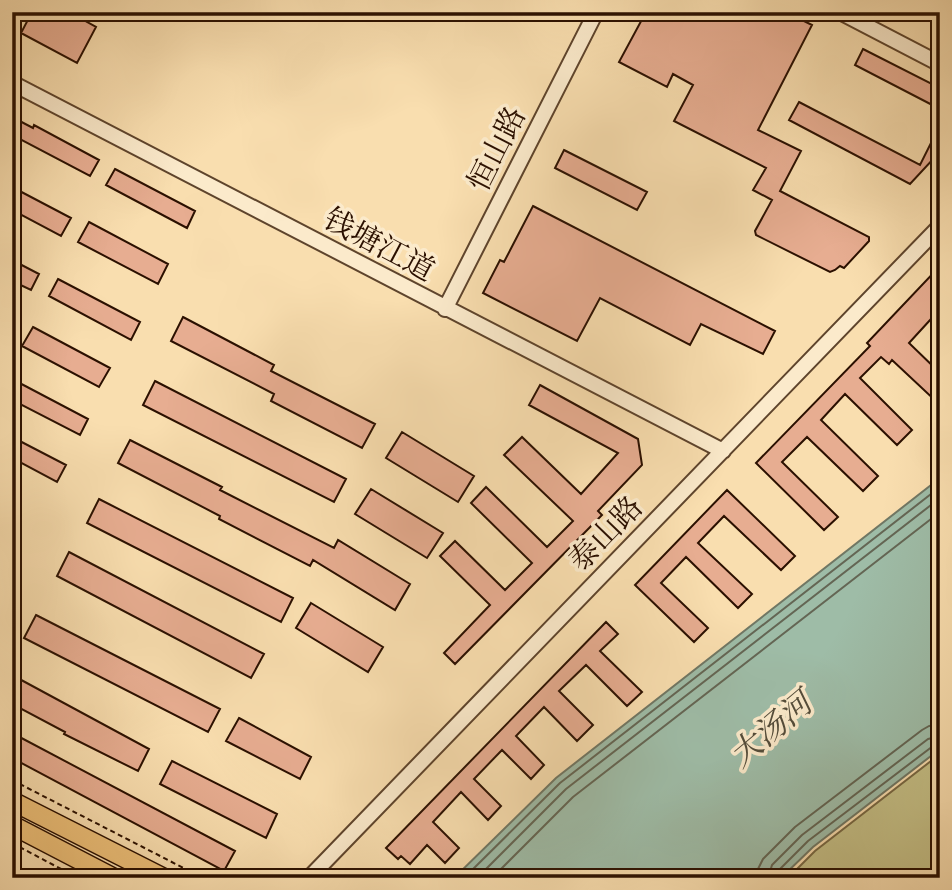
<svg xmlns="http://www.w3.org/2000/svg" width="952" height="890" font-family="Cardo,'Noto Serif SC',serif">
  <rect width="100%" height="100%" fill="#f9deaf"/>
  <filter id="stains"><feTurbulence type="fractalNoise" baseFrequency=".00286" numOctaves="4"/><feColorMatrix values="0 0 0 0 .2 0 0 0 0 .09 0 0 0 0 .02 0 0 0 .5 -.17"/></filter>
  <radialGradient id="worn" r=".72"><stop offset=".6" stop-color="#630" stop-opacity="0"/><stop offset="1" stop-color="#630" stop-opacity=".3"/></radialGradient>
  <path fill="#c4bf86" stroke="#786843" stroke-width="2" d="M940 754V878H788L815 851Z"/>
  <path fill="#9ebca7" stroke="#707764" stroke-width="2" d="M940 478V749L813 847 781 878H454L556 778Z"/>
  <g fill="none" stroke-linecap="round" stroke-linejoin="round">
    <path stroke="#646654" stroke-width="2" d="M464 878 560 783 940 487
      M477 878 566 789 940 498
      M492 878 573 797 940 512
      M758 878V869L763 859 795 827 922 730 929 726 940 725
      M768 878 772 865 802 835 928 739 940 736
      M777 878 779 870 808 841 933 746 940 744"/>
  </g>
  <path fill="#e7ad91" stroke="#2b1000" stroke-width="2" d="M32 12H69L96 27 77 63 21 33Z
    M646 12H786L812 25 758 130 801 151 780 191 869 237V241L844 268 840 266 835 270 830 272 756 235 755 231 772 200 753 190 766 168 674 121 693 85 673 74 667 87 619 62Z
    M863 49 940 88V109L855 65Z
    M799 102 920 165 940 125V160L935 157 910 184 789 120Z
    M12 117 33 128 34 125 99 160 90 176 12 135Z
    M564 150 647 192 637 210 555 168Z
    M115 169 195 211 187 228 106 185Z
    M12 187 71 218 61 236 12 210Z
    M533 206 775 331 763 354 701 324 690 345 600 298 577 341 483 293 500 260 504 262Z
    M89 222 168 264 158 284 78 242Z
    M12 260 39 274 31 290 12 281Z
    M940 266V327L931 319 909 343 940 373V405L892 360 889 364 881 357 860 378 912 430 897 445 845 394 821 420 878 476 863 491 807 437 782 462 838 517 824 530 756 463 870 346 867 343Z
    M58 279 140 322 131 340 49 296Z
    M183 317 274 365 271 371 375 424 362 448 271 401 274 394 171 341Z
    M33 327 110 368 99 387 22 346Z
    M12 379 88 419 80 435 12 400Z
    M155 381 346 479 334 502 143 405Z
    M540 385 638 439 642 465 598 511 602 515 455 664 444 653 490 605 440 556 455 541 505 590 532 563 471 503 486 487 547 547 573 521 504 455 522 437 581 494 618 453 529 405Z
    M402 432 474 476 458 502 386 458Z
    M12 437 66 465 57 482 12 458Z
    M130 440 222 487 220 490 334 548 338 540 410 584 395 610 313 560 310 566 219 519 220 516 118 463Z
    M371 489 443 533 427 558 355 514Z
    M727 490 795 556 781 570 724 516 698 543 752 594 738 608 686 557 661 583 708 628 694 642 635 585Z
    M99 499 293 598 281 622 87 523Z
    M69 552 264 654 251 678 57 576Z
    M311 603 383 647 368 672 296 628Z
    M36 615 220 709 208 732 24 638Z
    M606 622 618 634 600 651 642 692 627 706 586 665 559 691 593 725 577 741 544 707 516 736 544 765 531 779 502 750 474 779 501 806 488 820 461 792 433 822 459 848 445 863 427 845 410 864 401 856 398 859 386 848Z
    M12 675 149 749 138 771 64 734 65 732 12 704Z
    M239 718 311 757 300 779 226 741Z
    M12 733 235 851 224 871 12 758Z
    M172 761 277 814 266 838 160 784Z"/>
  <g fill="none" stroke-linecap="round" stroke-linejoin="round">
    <g stroke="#5e442c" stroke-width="18">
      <path id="minor" d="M840 12 940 64
        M12 83 723 451
        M445 309 596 12
        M309 878 940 226"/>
    </g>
    <g stroke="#2b1000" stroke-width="21">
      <path id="major" d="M12 801 164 878
        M12 825 114 878"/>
    </g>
    <path stroke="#2b1000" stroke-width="2" stroke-dasharray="5 3.5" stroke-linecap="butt" d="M12 780 203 878
      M12 843 78 878"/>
    <use href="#minor" stroke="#fbeacb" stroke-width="14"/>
    <use href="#major" stroke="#ecbf78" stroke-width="18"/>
  </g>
  <g text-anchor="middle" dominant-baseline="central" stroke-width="7" stroke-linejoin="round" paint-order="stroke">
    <g font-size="30" fill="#2b1000" stroke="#fbeacb">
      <text transform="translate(497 149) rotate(-63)">恒山路</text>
      <text transform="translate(379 245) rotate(28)">钱塘江道</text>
      <text transform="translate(606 534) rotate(-46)">泰山路</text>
    </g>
    <g font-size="32" font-style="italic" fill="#534c3a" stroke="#fbeacb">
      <text transform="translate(771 730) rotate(-40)">大汤河</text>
    </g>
  </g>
  <rect width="952" height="890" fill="none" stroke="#f9deaf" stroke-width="42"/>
  <rect x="14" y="14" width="924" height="862" fill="none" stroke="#2b1000" stroke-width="3.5"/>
  <rect x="21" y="21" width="910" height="848" fill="none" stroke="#2b1000" stroke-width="2"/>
  <rect width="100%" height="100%" filter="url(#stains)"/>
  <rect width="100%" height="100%" fill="url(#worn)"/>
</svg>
